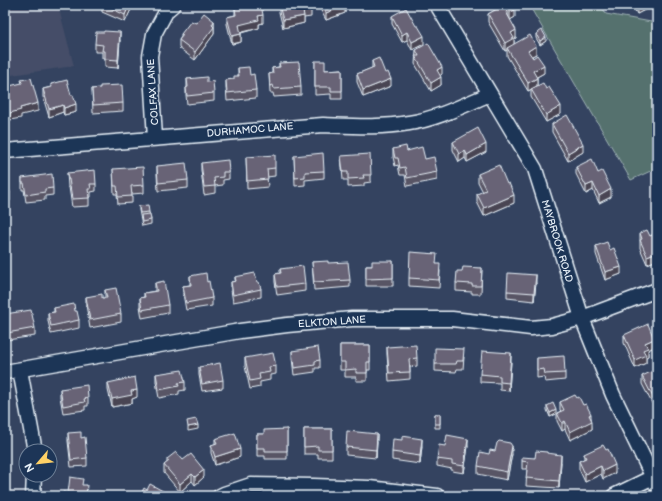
<svg xmlns="http://www.w3.org/2000/svg" width="662" height="501" font-family="'Balsamiq Sans',sans-serif">
  <rect width="100%" height="100%" fill="#344360"/>
  <filter id="ink" filterUnits="userSpaceOnUse"><feTurbulence type="fractalNoise" baseFrequency=".025" numOctaves="2"/><feDisplacementMap in="SourceGraphic" scale="8" xChannelSelector="R" yChannelSelector="G"/><feConvolveMatrix kernelMatrix="1 2 1 2 8 2 1 2 1" color-interpolation-filters="sRGB"/></filter>
  <g filter="url(#ink)">
    <path fill="#444d67" d="M5 5H58L74 66 5 76Z"/>
    <path fill="#55716e" stroke="#9eb1b3" d="M529 5H601L606 14 657 23V168L631 180Z"/>
    <g fill="none" stroke-linecap="round" stroke-linejoin="round">
      <g stroke="#e8f1f8" stroke-width="17">
        <path id="minor" d="M437 5 535 169 582 318 613 395 657 486
          M155 138 150 56 154 34 167 10 173 5
          M5 151 323 125C352 126 380 128 409 123 437 119 464 105 490 94
          M20 370 35 451
          M5 372 240 331 287 325 352 319H452L531 328 552 326 582 318 657 290
          M33 496 34 475
          M220 496 224 494 251 485 314 486 369 488 437 496
          M614 496 653 477"/>
      </g>
      <use href="#minor" stroke="#1d3557" stroke-width="14"/>
    </g>
    <path fill="#595565" stroke="#e8f1f8" d="M102 5H133L125 22 102 12Z
      M279 5 311 9V17L304 18V23L283 28 279 12Z
      M318 5H349V6L345 8V13L326 20Z
      M504 5 515 17 510 20 516 38 514 39V44L536 54 532 56 544 73 537 77V86L528 91 507 56V50L505 51 488 22V14Z
      M632 5H654L637 14Z
      M235 8 263 23 259 24V28L241 33V42L232 44 227 24V17L235 15Z
      M392 16 424 44 412 50 407 40 402 42 392 24Z
      M214 21V34L195 60 179 48V40L181 37V34L196 23Z
      M104 32 120 40 118 68 105 67V58H102V52H95V44Z
      M536 34 546 41 540 45 536 38Z
      M416 50 442 74 440 75 441 85 431 91 415 64Z
      M315 61 325 70 342 69V99H331V94L315 95Z
      M372 61 391 86 363 97 357 82V74L372 68Z
      M279 63 301 87V95L274 97 273 93H270L269 74 272 73V68L279 67Z
      M238 68 250 75 256 90V98L227 101 226 87V80L234 79 238 76Z
      M187 79 207 82 214 93V101L187 104 186 95V88L187 87Z
      M51 84 71 95 76 112 64 115 63 112 49 117 43 97V89L51 87Z
      M100 88 123 103V111L93 113 92 89Z
      M531 89H546L561 114 546 122 531 97Z
      M552 124 583 152 568 161 552 132Z
      M453 142 486 152 467 162 465 158 459 162 453 150Z
      M393 149 407 151 425 159 437 172V180L407 186 405 175H400L398 165 395 166 393 157Z
      M294 156 324 171V178L305 180V185L295 186Z
      M341 156 371 175V182L364 183V186L348 187V180H343Z
      M246 157 275 168V176L267 177 268 187 247 189Z
      M201 163 229 172V179L223 180V185L215 186V193L204 195 201 170Z
      M157 166 188 180V188L158 191 157 174Z
      M576 167 598 173 611 197 599 203 593 190 586 194 576 174Z
      M113 169 144 185V193L132 194V203L118 204 117 194H114Z
      M67 173 96 184V191L91 192V197H89V206L72 207 69 187H68Z
      M478 174 514 203 484 216 477 202V194L483 192 478 182Z
      M5 178 10 193V201H5Z
      M22 178 53 188V195L45 196V200L26 202 24 190H22Z
      M139 206 149 212 151 220V224L142 226 139 210Z
      M640 233 650 236 657 233V260L647 264 640 248Z
      M596 246 610 250 621 274 605 280 596 254Z
      M393 261V286H366V266H372Z
      M312 262 328 263 350 280V287L314 290Z
      M437 264 440 271 439 288 409 286V278Z
      M482 268 481 294H472V292L456 291V283L462 271Z
      M280 269 305 284V291L277 295 275 282V274L280 273Z
      M190 276 207 282 212 298V306L186 310 183 294V286L190 285Z
      M235 277 257 282 261 289V297L233 302 231 290V282L235 281Z
      M155 283 168 305V313L142 318 140 306V298L144 297V293L155 291Z
      M536 283 534 301 507 298V291Z
      M105 290 121 314V322L90 328 86 305V297L102 298H105Z
      M54 308 75 311 79 320V328L51 334 48 321V313L54 312Z
      M5 314 35 328V336L7 340 5 328Z
      M624 335 654 347 648 350V356L646 357V363L635 368 624 343Z
      M340 345H370V370H367V381H356V377H345V370H340Z
      M387 347 417 358V366L410 367V379L389 381 387 354Z
      M292 351 320 360V368H315V372L294 375 292 358Z
      M464 357 463 369H457L456 372 435 371V364Z
      M245 358 276 366V374L270 375V380L260 382V387L250 389 245 366Z
      M537 358 565 373V380L545 382 544 377 537 378Z
      M511 361 509 391 500 390V383L480 382V374Z
      M199 367 223 380V388L202 391 199 375Z
      M156 374 185 382V390L179 391V394L159 398 156 382Z
      M642 376H656L655 409 642 384Z
      M108 383 137 397 132 399V403L112 407 108 390Z
      M60 389 88 398V406H85V410L63 413 60 397Z
      M577 398 583 405 591 418 592 429 570 440 565 429 562 431 557 421V413L561 411 560 410V402Z
      M547 406 556 414 550 417 547 410Z
      M435 414H440V428H435Z
      M287 429V459H265V456H257V434H264Z
      M304 429H332V458H318V454H304Z
      M68 433 81 438 87 458V466L71 467 68 441Z
      M215 439 240 457 215 465 211 453V445L215 444Z
      M377 442 376 458 346 455V447Z
      M422 446 420 464 392 460V452Z
      M445 446H468L464 473 452 471V469L437 466V459Z
      M547 453 561 462 559 488 526 486 527 469H522V461L535 458Z
      M489 454H512L507 480 478 474V466Z
      M584 454 615 473 603 479 601 474 585 482 579 469V461L584 459Z
      M167 459 183 460 204 477 195 485 192 481 180 492 164 473V465L167 463Z"/>
    <path fill="#494553" stroke="#e8f1f8" d="M129 5H133L125 22V15Z
      M344 5H349V6L345 8V13L326 20V13Z
      M640 5H654L637 14V6Z
      M508 10V18L506 12Z
      M515 10V17L510 20V12Z
      M263 15V23L259 24V28L239 33V25L258 16Z
      M304 16V23L283 28V20Z
      M214 21V34L195 60V52Z
      M516 30V38L514 39V46L507 48V50L505 51V43L511 33Z
      M120 32V40L118 68V60Z
      M407 32V40L402 42V35Z
      M241 34V42L232 44V36Z
      M424 36V44L412 50V42Z
      M546 37V41L540 45V41Z
      M536 46V54L528 58V51Z
      M544 65V73L533 79V71Z
      M442 67V74L437 78V70Z
      M441 77V85L431 91V83Z
      M537 78V86L528 91V83Z
      M391 79V86L363 97V90Z
      M38 103V111L21 115V118L10 120V113L20 108Z
      M76 104V112L64 115V108Z
      M63 105V112L49 117V109Z
      M561 106V114L546 122V115Z
      M9 110V117L5 118V111Z
      M486 144V152L467 162V155Z
      M583 144V152L568 161V153Z
      M465 150V158L459 162V154Z
      M593 183V190L586 194V186Z
      M611 189V197L599 203V196Z
      M514 195V203L484 216V208Z
      M657 252V260L647 264V256Z
      M621 267V274L605 280V272Z
      M536 275V283L534 301V293Z
      M654 339V347L648 350V356L646 357V363L635 368V360L643 350 645 343Z
      M511 353V361L509 391V383Z
      M137 390V397L132 399V403L112 407V399L131 391Z
      M657 400V408L655 409V401Z
      M556 410V414L550 417V413Z
      M591 414V422L592 421V429L570 440V432Z
      M565 421V429L562 431V423Z
      M198 425V429L188 431V427Z
      M377 434V442L376 458V450Z
      M422 439V446L420 464V456Z
      M468 439V446L464 473V466Z
      M512 446V454L507 480V472Z
      M240 449V457L215 465V457Z
      M561 455V462L559 488V481Z
      M615 465V473L603 479V471Z
      M601 466V474L585 482V474Z
      M204 470V477L195 485V477Z
      M192 474V481L180 492V484Z"/>
    <path fill="#686376" stroke="#e8f1f8" d="M104 5H129L125 15Z
      M247 5H261L263 15 258 16 259 20 239 25 241 34 232 36 227 17 236 15 235 8Z
      M279 5H310L311 9 303 11 304 16 283 20Z
      M322 5H345L326 13Z
      M504 5H512L515 10 510 12 508 10 506 12 516 30 511 33 514 38 505 43 488 14Z
      M406 8 416 26H418L424 36 412 42 407 32 402 35 392 16Z
      M204 13 214 21 212 25 214 27 195 52 179 40 183 35 181 34 191 21 196 23Z
      M542 30 546 37 540 41 536 34Z
      M104 31 120 32 118 60 105 59V51H102L103 45 95 44 96 32H104Z
      M530 35 536 46 528 51 533 58 537 55 544 65 533 71 537 78 528 83 507 48Z
      M428 43 442 67 437 70 441 77 431 83 415 56H419L416 50Z
      M379 58 385 73 388 72 391 79 363 90 357 74 374 67 372 61Z
      M315 61H325V70L342 69V91H331V87H315Z
      M299 62 301 87 274 89 273 85 270 86 269 74 273 73 272 68 280 67 279 63Z
      M249 67 250 75 254 74 256 90 227 93 226 80 234 79V76H239L238 68Z
      M207 77V82L213 81 214 93 187 96 186 88 188 87 187 79Z
      M31 78 38 103 20 108 21 110 10 113 9 110 5 111V87L22 83 21 80Z
      M67 80 71 95H73L76 104 64 108 63 105 49 109 43 89 52 87 51 84Z
      M543 83 546 89 549 87 561 106 546 115 531 89Z
      M122 85 123 103 93 105 92 89 100 88V86Z
      M567 115 583 144 568 153 552 124Z
      M478 128 486 144 467 155 465 150 459 154 453 142Z
      M406 146 407 151 422 147 425 159 434 157 437 172 407 178 405 167 400 168 398 158H395L393 149Z
      M323 153 324 171 305 172V177L295 178 294 156Z
      M370 154 371 175H363L364 178 348 179V172H343L341 156Z
      M275 155V168L267 169 268 179 247 181 246 157Z
      M592 159 598 173 602 171 611 189 599 196 593 183 586 186 576 167Z
      M228 160 229 172H223V177L214 178 215 186 204 187 201 163Z
      M186 163 188 180 158 183 157 166Z
      M499 165 507 184 509 183 514 195 484 208 477 194 486 190 478 174Z
      M143 167 144 185 131 186 132 196 118 197 117 186H114L113 169Z
      M95 170 96 184H90L91 189H88L89 198 72 199 69 179H68L67 173Z
      M52 174 53 188 45 189V192L26 195 24 183H22V178Z
      M5 178H8L10 193 5 194Z
      M148 205 149 212 140 213 139 206Z
      M150 214 151 220 142 222 141 215Z
      M647 230 650 236 657 233V252L647 256 640 240 642 239 640 233Z
      M607 242 610 250 614 248 621 267 605 272 596 246Z
      M410 252 437 254 436 264H440L439 280 409 278Z
      M328 261V263L348 262 350 280 314 282 312 262Z
      M372 261H393V278L366 279V266H372Z
      M303 266 305 284 277 287 275 274 281 273 280 269Z
      M463 267 482 268 481 286H472V284L456 283 457 271H462Z
      M206 273 207 282 209 281 212 298 186 303 183 286 191 285 190 276Z
      M255 273 257 282H259L261 289 233 295 231 282 236 281 235 277Z
      M508 273 536 275 534 293 507 291Z
      M164 281 168 305 142 310 140 298 145 297 144 293 157 291 155 283Z
      M116 288 121 314 90 320 86 297 102 294V298H107L105 290Z
      M74 304 75 311H77L79 320 51 326 48 313 55 312 54 308Z
      M31 310 35 328 7 333 5 320V314Z
      M648 324 654 339 645 343 648 348 643 350 646 355 635 360 624 335Z
      M340 345H370V362H367V373H356V369L345 370V362H340Z
      M416 345 417 358 409 359 410 372 389 373 387 347Z
      M318 347 320 360 315 361V365L294 368 292 351Z
      M435 348 464 349 463 361H457L456 364H435Z
      M482 351 511 353 509 383 500 382V376L480 374Z
      M273 353 276 366 269 367 270 372 259 374 260 379 250 381 245 358Z
      M564 356 565 373 545 374 544 369 537 370V358Z
      M220 363 223 380 202 384 199 367Z
      M182 370 185 382 178 383 179 386 159 390 156 374Z
      M653 371 656 376 657 375V400L655 401 642 376Z
      M135 377 137 390 131 391 132 395 112 399 108 383Z
      M87 385 88 398 84 399 85 402 63 406 60 389Z
      M575 395 577 398 579 397 583 405 586 404 591 414 589 415 592 421 570 432 565 421 562 423 557 413 564 410 560 402Z
      M553 403 556 410 550 413 547 406Z
      M435 414H440V424H435Z
      M196 419 198 425 188 427 187 421Z
      M287 429V451H265V448H257V434H264V430Z
      M304 429H332V450H318V446L304 447Z
      M347 431 377 434 376 450 346 447Z
      M81 432V438L85 437 87 458 71 460 68 433Z
      M235 433 240 449 215 457 211 445 217 443 215 439Z
      M447 435 468 439 464 466 452 464V461L437 459 439 445 445 446Z
      M402 436 422 439 420 456 392 452 393 439 402 440Z
      M499 441 510 443 512 446 507 472 478 466 480 452 489 454 490 450 495 451 497 443Z
      M603 445 606 450 608 449 615 465 603 471 601 466 585 474 579 461 586 458 584 454Z
      M536 451 547 452V453L561 455 559 481 526 478 528 462 522 461V457L535 458Z
      M176 452 183 460 191 454 204 470 195 477 192 474 180 484 164 465 169 461 167 459Z
      M70 477 83 479 82 485H87L86 496H63V492L68 493Z
      M150 484 172 496H140L144 488 147 490Z"/>
  </g>
  <g text-anchor="middle" dominant-baseline="central" stroke-width="3.5" stroke-linejoin="round" paint-order="stroke">
    <g font-size="10" fill="#e8f1f8" stroke="#1d3557">
      <text transform="translate(153 92) rotate(-94)">COLFAX LANE</text>
      <text transform="translate(250 130) rotate(-5)">DURHAMOC LANE</text>
      <text transform="translate(557 241) rotate(73)">MAYBROOK ROAD</text>
      <text transform="translate(332 322) rotate(-4)">ELKTON LANE</text>
    </g>
  </g>
  <rect width="662" height="501" fill="none" stroke="#1d3557" stroke-width="20"/>
  <rect x="10" y="10" width="642" height="481" fill="none" stroke="#e8f1f8" stroke-width="1.5" filter="url(#ink)"/>
  <g transform="translate(38 463) rotate(242)"><circle r="19" fill="#1d3557" stroke="#6e8097"/>
  <path d="M0-3L7 15L0 10L-7 15Z" fill="#ffd166"/>
  <text y="-6" font-size="11" font-weight="bold" text-anchor="middle" fill="#e8f1f8">N</text>
  </g>
</svg>
